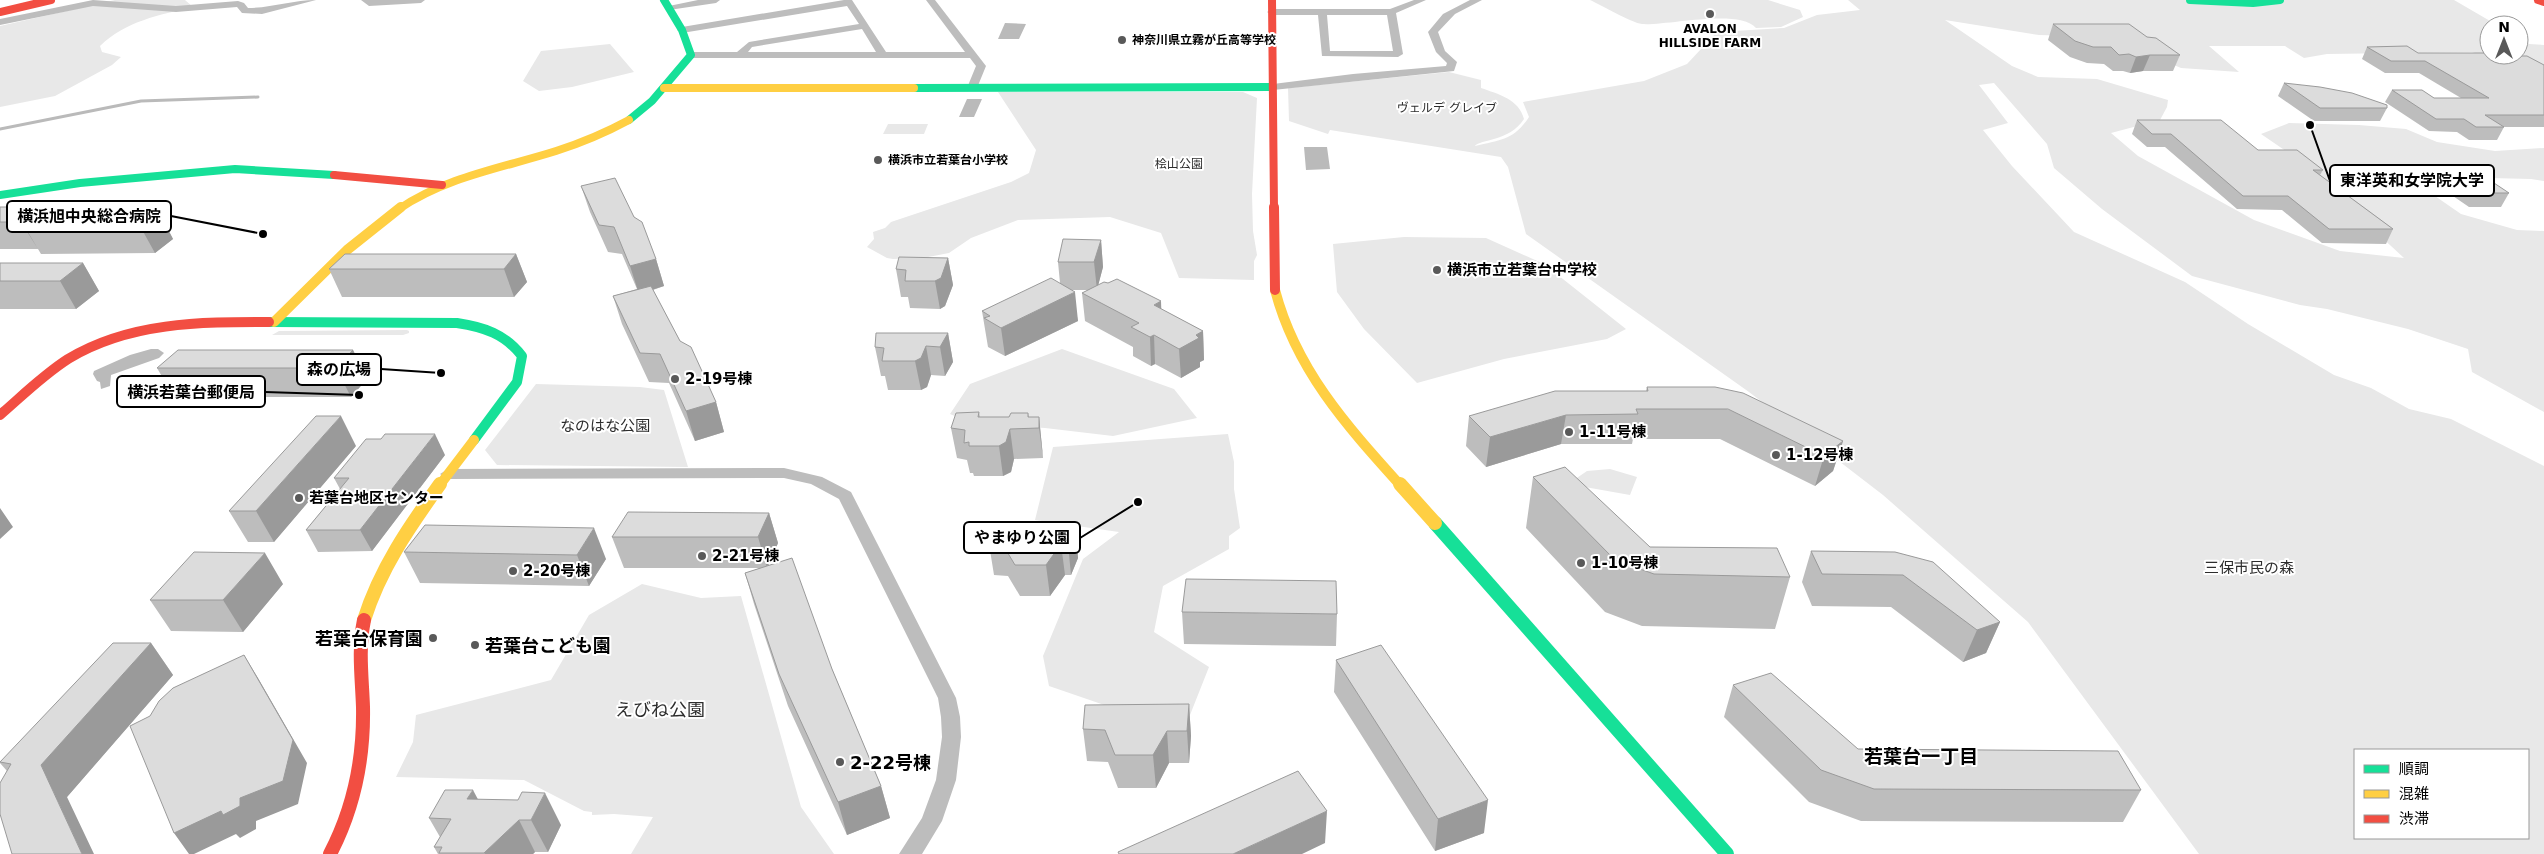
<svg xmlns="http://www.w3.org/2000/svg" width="2544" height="854" font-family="'DejaVu Sans','Noto Sans JP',sans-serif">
  <rect width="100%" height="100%" fill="#fff"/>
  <path fill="#e8e8e8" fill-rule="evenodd" d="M115 0H185L193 7C159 15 126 21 100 46L102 52 121 57 112 65 55 96 0 107V26Z
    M1590 0H1768L1800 10 1803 17 1781 27 1756 28C1739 8 1666 26 1642 24 1632 23 1601 5 1590 0Z
    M1848 0H2454L2497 25H2489V55H2519V38L2529 44 2544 45V71L2510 64 2472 52 2327 54 2304 58 2285 46H2209L2239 72 2181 68 2108 37 2039 35 1945 20 2012 66 2038 77 2097 79 2168 100 2167 107 2160 120 2111 133 2138 156 2254 220 2340 251 2404 258 2296 158 2261 134 2289 123 2359 125 2406 129 2437 142 2495 151 2544 148V181L2531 179 2406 176 2461 214 2517 230 2544 231V412L2472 372 2468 349 2408 329 2327 309 2300 305 2192 276 2102 209 2054 168 2047 144 1994 83 1979 85 2008 123 1983 130 2012 166 2074 232 2185 282 2248 324 2334 375 2371 388 2409 409 2451 419 2544 466V854H2199L2028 622 1883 495 1749 392 1526 234 1508 167 1501 157 1330 130 1328 134 1289 121 1288 88 1449 72 1481 80V88C1498 94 1519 99 1524 119 1509 142 1480 139 1475 146 1501 140 1514 140 1529 117L1523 102 1644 81 1687 64 1717 32 1784 28 1817 15 1860 10ZM2355 750H2528V838H2355Z
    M610 44 634 72 572 87 539 91 523 81 541 51Z
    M998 92H1243L1257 98 1252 194 1253 231 1257 255 1254 261V280L1179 278 1161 233 1110 217 1018 220 971 238 949 253 923 258 893 259 887 258 867 247 874 239 873 232 885 228 891 222 1011 182 1029 173 1036 150Z
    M888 124H928L924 134H883Z
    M1404 237 1486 238 1544 264 1626 329 1607 339 1504 359 1417 383 1364 329 1337 292 1333 244Z
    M407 330 409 331V333L403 335H272L279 331Z
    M1062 349 1174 389 1197 418 1113 436 1045 428 974 424 950 414 970 384Z
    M536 384 640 387 664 390 688 467 497 465 485 450Z
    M1228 434 1234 462V489L1240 528 1229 536V549L1163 586 1154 632 1209 667 1190 715 1113 708 1049 686 1043 656 1083 559 1119 532 1035 520 1053 447Z
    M1610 469 1637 477 1630 495 1568 484 1587 471Z
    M642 584 701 598 741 596 801 807 834 854H631L653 817 614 814 592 815V812L584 811 524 780 396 777 413 742 416 715 551 680 589 615Z"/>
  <path fill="#bababa" d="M1005 23 1026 24 1019 39H998Z
    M967 99H982L974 117H959Z
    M1304 147H1327L1330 169 1306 170Z
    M151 349H158L164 353 159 358 111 375 110 386 101 389 100 382 97 381 93 374 94 371 130 355Z"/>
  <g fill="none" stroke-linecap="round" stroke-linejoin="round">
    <path stroke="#bababa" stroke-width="3" d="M0 129 141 101 258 97"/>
    <path fill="#bdbdbd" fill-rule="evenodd" d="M93 0 176 6 238 1 244 3 248 8C271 8 293 0 316 0L262 14 242 13 237 7 176 12 93 6 0 25V19Z
      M361 0H425L421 3 369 6Z
      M698 0H720L716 3 669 10 664 7Z
      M844 0H852L886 52H965L926 0H935L986 66 977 88 972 91 967 88 976 66 970 58H691L686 55 691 52H737L749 42 859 24 847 6 682 33 677 30 682 27ZM862 29 876 52H748L752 47Z
      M1414 0H1426L1396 13 1403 54 1398 57 1322 56 1318 15H1272L1267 12 1272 9H1390ZM1327 15H1387L1393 51H1330Z
      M1470 0H1482L1455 14 1438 32 1445 51 1457 62 1454 71 1273 90 1268 87 1273 84 1353 74 1446 66 1447 63 1436 52 1428 32 1443 14Z
      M784 468 822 477 851 492 956 698 960 717 961 737 956 780 942 821 922 854H899L922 818 936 780 942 737 941 717 938 698 839 499 811 484 784 478 448 479 440 474 448 469Z"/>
    <path stroke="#16e098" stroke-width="8" d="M2190 0 2253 3 2280 0
      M914 88 1273 87
      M629 120 652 101 691 55 682 30 664 0
      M0 195 80 183 235 169 334 175"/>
    <path stroke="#16e098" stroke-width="10" d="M269 322 457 323C484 327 505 334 522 356L517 382 474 440"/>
    <path stroke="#16e098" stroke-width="14" d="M1435 523 1727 854"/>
    <path stroke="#ffcf43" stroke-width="8" d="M664 88H914
      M399 209C446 177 502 168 556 151 581 143 605 133 629 120"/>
    <path stroke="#ffcf43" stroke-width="10" d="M1275 290C1296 370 1347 426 1401 486
      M274 322 347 250 401 207
      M439 486 474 440"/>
    <path stroke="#ffcf43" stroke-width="14" d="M1400 484 1435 523
      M364 620C380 569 409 527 440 484"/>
    <path stroke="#f24e42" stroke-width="8" d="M1272 0 1274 209
      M2538 0 2544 2
      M0 12 51 0
      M334 175 442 185"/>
    <path stroke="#f24e42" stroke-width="10" d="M1274 207 1275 290
      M0 415C22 396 43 375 68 359 129 322 200 322 269 322"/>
    <path stroke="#f24e42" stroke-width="14" d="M330 854C354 808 364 760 363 707 362 678 358 649 364 620"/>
  </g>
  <path fill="#bdbdbd" d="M2053 24 2147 37 2180 55 2173 71H2143L2130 73 2123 71H2113L2104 64 2087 63 2070 57 2048 40Z
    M2367 47 2418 53 2544 65V127H2504L2497 140H2469L2457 132 2429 131 2385 102 2392 90 2434 98H2461L2419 73H2385L2362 59Z
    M2284 83 2387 108 2380 121H2314L2278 96Z
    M2137 120 2258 150 2323 170 2320 175 2393 229 2386 244 2322 243 2282 210 2237 209 2165 147H2147L2132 134Z
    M2441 169 2509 193 2501 207H2469L2434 183Z
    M581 186 634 217 656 259 664 286 653 290 680 341 716 402 724 432 695 441 669 383 649 382 622 324 613 296 637 289 622 254 608 252 590 212Z
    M0 207 47 212H159L173 239 155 253 41 254 38 249H0Z
    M1101 240 1103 267 1098 285 1161 309 1203 331 1204 360 1200 362V367L1181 378 1155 364 1151 366 1133 356V347L1085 321 1082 293 1088 290H1071L1078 321 1005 356 988 347 982 311 1060 283 1058 262Z
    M516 254 527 282 514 297H342L329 269Z
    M948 258 953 285 945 306 940 309 910 308 908 297H901L896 269Z
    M0 263H83L99 291 76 309H0Z
    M948 333 953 362 945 376 931 375 927 387 921 390H888L885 376H881L875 347Z
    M353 350 367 379 351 397H174L157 368Z
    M1647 387 1843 441 1833 471 1815 486 1720 439H1633L1632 444H1561L1486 467 1466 446 1469 416 1646 391Z
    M979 412 980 417H1009L1028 413 1029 417H1039L1042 447 1043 458 1014 459 1011 472 1003 476H974L973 473H970L967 460 957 458 951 428Z
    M356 446 274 542H248L229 511Z
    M445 455 372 551 318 552 306 530 340 489 334 478Z
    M1533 477 1650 547 1790 577 1775 629 1642 626 1605 612 1526 528Z
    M769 513 778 543 768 566 832 669 881 786 890 818 847 835 788 706 754 604 745 573 760 568H624L612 537Z
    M425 525 606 559 589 586 420 583 404 552Z
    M1075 527 1078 558 1071 575H1065L1050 596H1020L1008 576 994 575 989 544Z
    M1811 551 1895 552 2000 622 1986 653 1963 662 1891 607 1812 606 1802 582Z
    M283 584 243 632 171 631 150 600Z
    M1182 612 1337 614 1336 646 1184 644Z
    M151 643 173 675 67 797 7 771 0 763V762Z
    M1336 660 1484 833 1435 851 1334 692Z
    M1733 685 1858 749 2141 790 2123 822 1861 821 1809 802 1724 717Z
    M1189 704 1191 736 1189 763H1169L1156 788H1118L1108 762 1087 761 1083 729Z
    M477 799 561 825 548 852H535L533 854H438L434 847 440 837 429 818Z"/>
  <path fill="#9a9a9a" d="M2150 55 2143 71 2130 73 2136 57Z
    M44 207 55 227H25L38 249 21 222Z
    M159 212 173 239 155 253 140 226Z
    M1101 240 1103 267 1097 290 1094 262Z
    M516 254 527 282 514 297 504 269Z
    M948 258 953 285 945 306 940 309 935 281Z
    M656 259 664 286 639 294 630 266Z
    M83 263 99 291 76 309 60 281Z
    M1075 292 1078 321 1005 356 1001 328Z
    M1161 301 1162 330 1154 305Z
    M1203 331 1204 360 1200 362V367L1181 378 1179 349 1196 335Z
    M948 333 953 362 945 376 940 347Z
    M1154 335 1155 364 1151 366 1150 337Z
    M926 346 931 375 927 387 921 390 915 361Z
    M353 350 367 379 351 397 336 368Z
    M716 402 724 432 695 441 686 411Z
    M1566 415 1561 444 1486 467 1490 437Z
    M341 416 356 446 274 542 256 511Z
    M1039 417 1042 447 1043 458 1039 428Z
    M1010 429 1014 459 1011 472 1003 476 999 446Z
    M435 434 445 455 372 551 360 530Z
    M1843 441 1833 471 1815 486 1824 456Z
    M0 508 13 527 0 539Z
    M769 513 778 543 767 568 758 537Z
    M1075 527 1078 558 1071 575 1068 544Z
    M594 528 606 559 589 586 577 555Z
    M1061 544 1065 575 1050 596 1046 565Z
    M265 553 283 584 243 632 223 600Z
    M2000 622 1986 653 1963 662 1977 630Z
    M151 643 173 675 67 797 94 854H82L41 765Z
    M244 655 258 678 307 763 298 804 256 821V829L240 838 236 834 194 854H189L174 833 240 798Z
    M1189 704 1191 736 1189 763 1187 731Z
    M1167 731 1169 763 1156 788 1153 755Z
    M881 786 890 818 847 835 838 802Z
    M473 790 490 822 467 799Z
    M545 793 561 825 548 852 531 820Z
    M1488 800 1484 833 1435 851 1438 819Z
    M1327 811 1325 843 1302 854H1233Z
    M519 820 535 852 533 854H485L484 853Z"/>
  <path fill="#dcdcdc" stroke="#9a9a9a" d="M2053 24H2129L2147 37 2156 38 2180 55H2150L2136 57 2129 54 2119 55 2111 47H2093L2075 41Z
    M2407 46 2418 53H2489V55H2518L2520 56H2527L2544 65V115H2485L2504 127H2476L2464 119H2436L2392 90H2422L2434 98H2489L2425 61H2391L2367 47Z
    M2284 83 2320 87 2352 93 2387 105V108H2320Z
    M2137 120H2221L2258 150H2297L2323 170H2313L2393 229H2329L2288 196H2243L2171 134H2152Z
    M2441 169H2473L2509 193H2477Z
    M615 178 634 217 642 222 656 259 630 266 614 227 599 225 581 186Z
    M0 207H44L21 222H0Z
    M1063 239 1101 240 1094 262H1058Z
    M345 254H516L504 269H329Z
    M899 257 948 258 941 278 935 281H905L906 270 896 269Z
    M0 263H83L60 281H0Z
    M1051 278 1075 292 1001 328 984 318 990 316 982 311Z
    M1117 279 1161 301 1154 305 1203 331 1196 335 1199 338 1179 349 1154 335 1150 337 1131 327 1139 323 1082 293 1104 282 1108 283Z
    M651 286 680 341 691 347 716 402 686 411 660 354 640 353 613 296Z
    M876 333H948L940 347 926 346 921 358 915 361H882L884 348 875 347Z
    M178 350H353L336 368H157Z
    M1647 387H1715L1743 393 1843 441 1824 456 1728 409H1636L1638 414 1566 415 1490 437 1469 416 1555 391H1648Z
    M979 412 978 417H1009L1011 413H1028V417H1039V428L1010 429 1006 442 999 446H969V442L964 443 965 430 951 428 956 413Z
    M316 416H341L256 511H229Z
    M385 434H435L360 530H306L349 478H334L366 439H381Z
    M1565 467 1650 547 1777 548 1790 577 1654 574 1615 560 1533 477Z
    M628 512 769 513 758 537H612Z
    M425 525 594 528 577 555 404 552Z
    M993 527H1075L1068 544H1061L1046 565H1015L1003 545 989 544Z
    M1811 551 1895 552 1933 562 2000 622 1977 630 1903 575 1822 574Z
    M194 552 265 553 223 600H150Z
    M792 558 832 669 881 786 838 802 779 674 745 573Z
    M1186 579 1336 581 1337 614 1182 612Z
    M113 643H151L41 765 82 854H12L0 814V783L11 764 0 762Z
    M1381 645 1488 800 1438 819 1336 660Z
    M244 655 293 740 283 781 240 798V806L223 815 221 811 174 833 130 726 150 716 159 701 173 688Z
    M1771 673 1858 749 2118 751 2141 790 1874 789 1821 770 1733 685Z
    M1189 704 1187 731H1167L1153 755H1115L1105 730 1083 729 1085 705Z
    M1298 771 1327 811 1233 854H1119L1118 852Z
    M445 790H473L467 799 518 800 522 792 545 793 531 820H519L484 853H439L442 847H434L451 819 429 818Z"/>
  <g fill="#595959" stroke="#fff" stroke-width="2">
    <circle cx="1710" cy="14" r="5"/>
    <circle cx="1122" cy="40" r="5"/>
    <circle cx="878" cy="160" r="5"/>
    <circle cx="1437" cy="270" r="5"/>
    <circle cx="675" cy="379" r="5"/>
    <circle cx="1569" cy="432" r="5"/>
    <circle cx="1776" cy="455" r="5"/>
    <circle cx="299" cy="498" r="5"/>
    <circle cx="702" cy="556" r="5"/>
    <circle cx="1581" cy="563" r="5"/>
    <circle cx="513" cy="571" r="5"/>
    <circle cx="433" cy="638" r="5"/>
    <circle cx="475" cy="645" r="5"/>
    <circle cx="840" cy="762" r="5"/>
  </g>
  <g text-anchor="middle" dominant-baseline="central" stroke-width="4" stroke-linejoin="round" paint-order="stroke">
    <g font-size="12" font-weight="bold" fill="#000" stroke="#fff" text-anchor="start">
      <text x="1710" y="29" text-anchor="middle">AVALON<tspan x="1710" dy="14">HILLSIDE FARM</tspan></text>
      <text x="1132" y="40">神奈川県立霧が丘高等学校</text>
      <text x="888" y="160">横浜市立若葉台小学校</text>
    </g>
    <g font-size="12" fill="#2d2d2d" stroke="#fff">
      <text x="1447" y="108">ヴェルデ グレイブ</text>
      <text x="1179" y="164">桧山公園</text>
    </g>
    <g font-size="15" font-weight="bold" fill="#000" stroke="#fff" text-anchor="start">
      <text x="1447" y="270">横浜市立若葉台中学校</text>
      <text x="685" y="379">2-19号棟</text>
      <text x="1579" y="432">1-11号棟</text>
      <text x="1786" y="455">1-12号棟</text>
      <text x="309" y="498">若葉台地区センター</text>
      <text x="712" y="556">2-21号棟</text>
      <text x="1591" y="563">1-10号棟</text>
      <text x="523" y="571">2-20号棟</text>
    </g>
    <g font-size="15" fill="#2d2d2d" stroke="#fff">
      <text x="605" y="426">なのはな公園</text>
      <text x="2249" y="568">三保市民の森</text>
    </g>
    <g font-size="18" font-weight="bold" fill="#000" stroke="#fff" text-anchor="start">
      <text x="423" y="638" text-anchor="end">若葉台保育園</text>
      <text x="485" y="645">若葉台こども園</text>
      <text x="850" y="762">2-22号棟</text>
    </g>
    <g font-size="18" fill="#2d2d2d" stroke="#fff">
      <text x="660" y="709">えびね公園</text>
    </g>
    <g font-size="19" font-weight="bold" fill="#000" stroke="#fff">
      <text x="1921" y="756">若葉台一丁目</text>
    </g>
  </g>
  <path fill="none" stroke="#000" stroke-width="2" d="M2310 125L2330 181M263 234L171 216M441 373L381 369M359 395L265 392M1138 502L1080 538"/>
  <g fill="#000" stroke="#fff" stroke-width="2">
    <circle cx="2310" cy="125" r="5"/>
    <circle cx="263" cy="234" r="5"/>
    <circle cx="441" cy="373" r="5"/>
    <circle cx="359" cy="395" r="5"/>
    <circle cx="1138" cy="502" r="5"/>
  </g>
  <g fill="#fff" stroke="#000" stroke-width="2">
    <rect x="2330" y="165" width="164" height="31" rx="5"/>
    <rect x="7" y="201" width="164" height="31" rx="5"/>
    <rect x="297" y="354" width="84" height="31" rx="5"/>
    <rect x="117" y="376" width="148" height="31" rx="5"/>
    <rect x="964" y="522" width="116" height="31" rx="5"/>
  </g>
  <g font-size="16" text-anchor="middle" font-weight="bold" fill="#000">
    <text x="2412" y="186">東洋英和女学院大学</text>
    <text x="89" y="222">横浜旭中央総合病院</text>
    <text x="339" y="375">森の広場</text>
    <text x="191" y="398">横浜若葉台郵便局</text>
    <text x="1022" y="543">やまゆり公園</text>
  </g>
  <rect x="2354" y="749" width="175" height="90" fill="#ffffff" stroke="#999999"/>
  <rect x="2364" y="765" width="25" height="8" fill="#16e098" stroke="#999999"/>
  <text x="2399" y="774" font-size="15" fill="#000000">順調</text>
  <rect x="2364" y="790" width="25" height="8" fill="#ffcf43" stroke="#999999"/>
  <text x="2399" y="799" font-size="15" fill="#000000">混雑</text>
  <rect x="2364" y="815" width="25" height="8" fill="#f24e42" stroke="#999999"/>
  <text x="2399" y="824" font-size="15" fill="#000000">渋滞</text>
  <g transform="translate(2504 40)"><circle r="24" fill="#ffffff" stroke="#999999"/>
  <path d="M0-4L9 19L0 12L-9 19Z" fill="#595959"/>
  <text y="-8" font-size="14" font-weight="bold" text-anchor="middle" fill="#000000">N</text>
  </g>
</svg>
